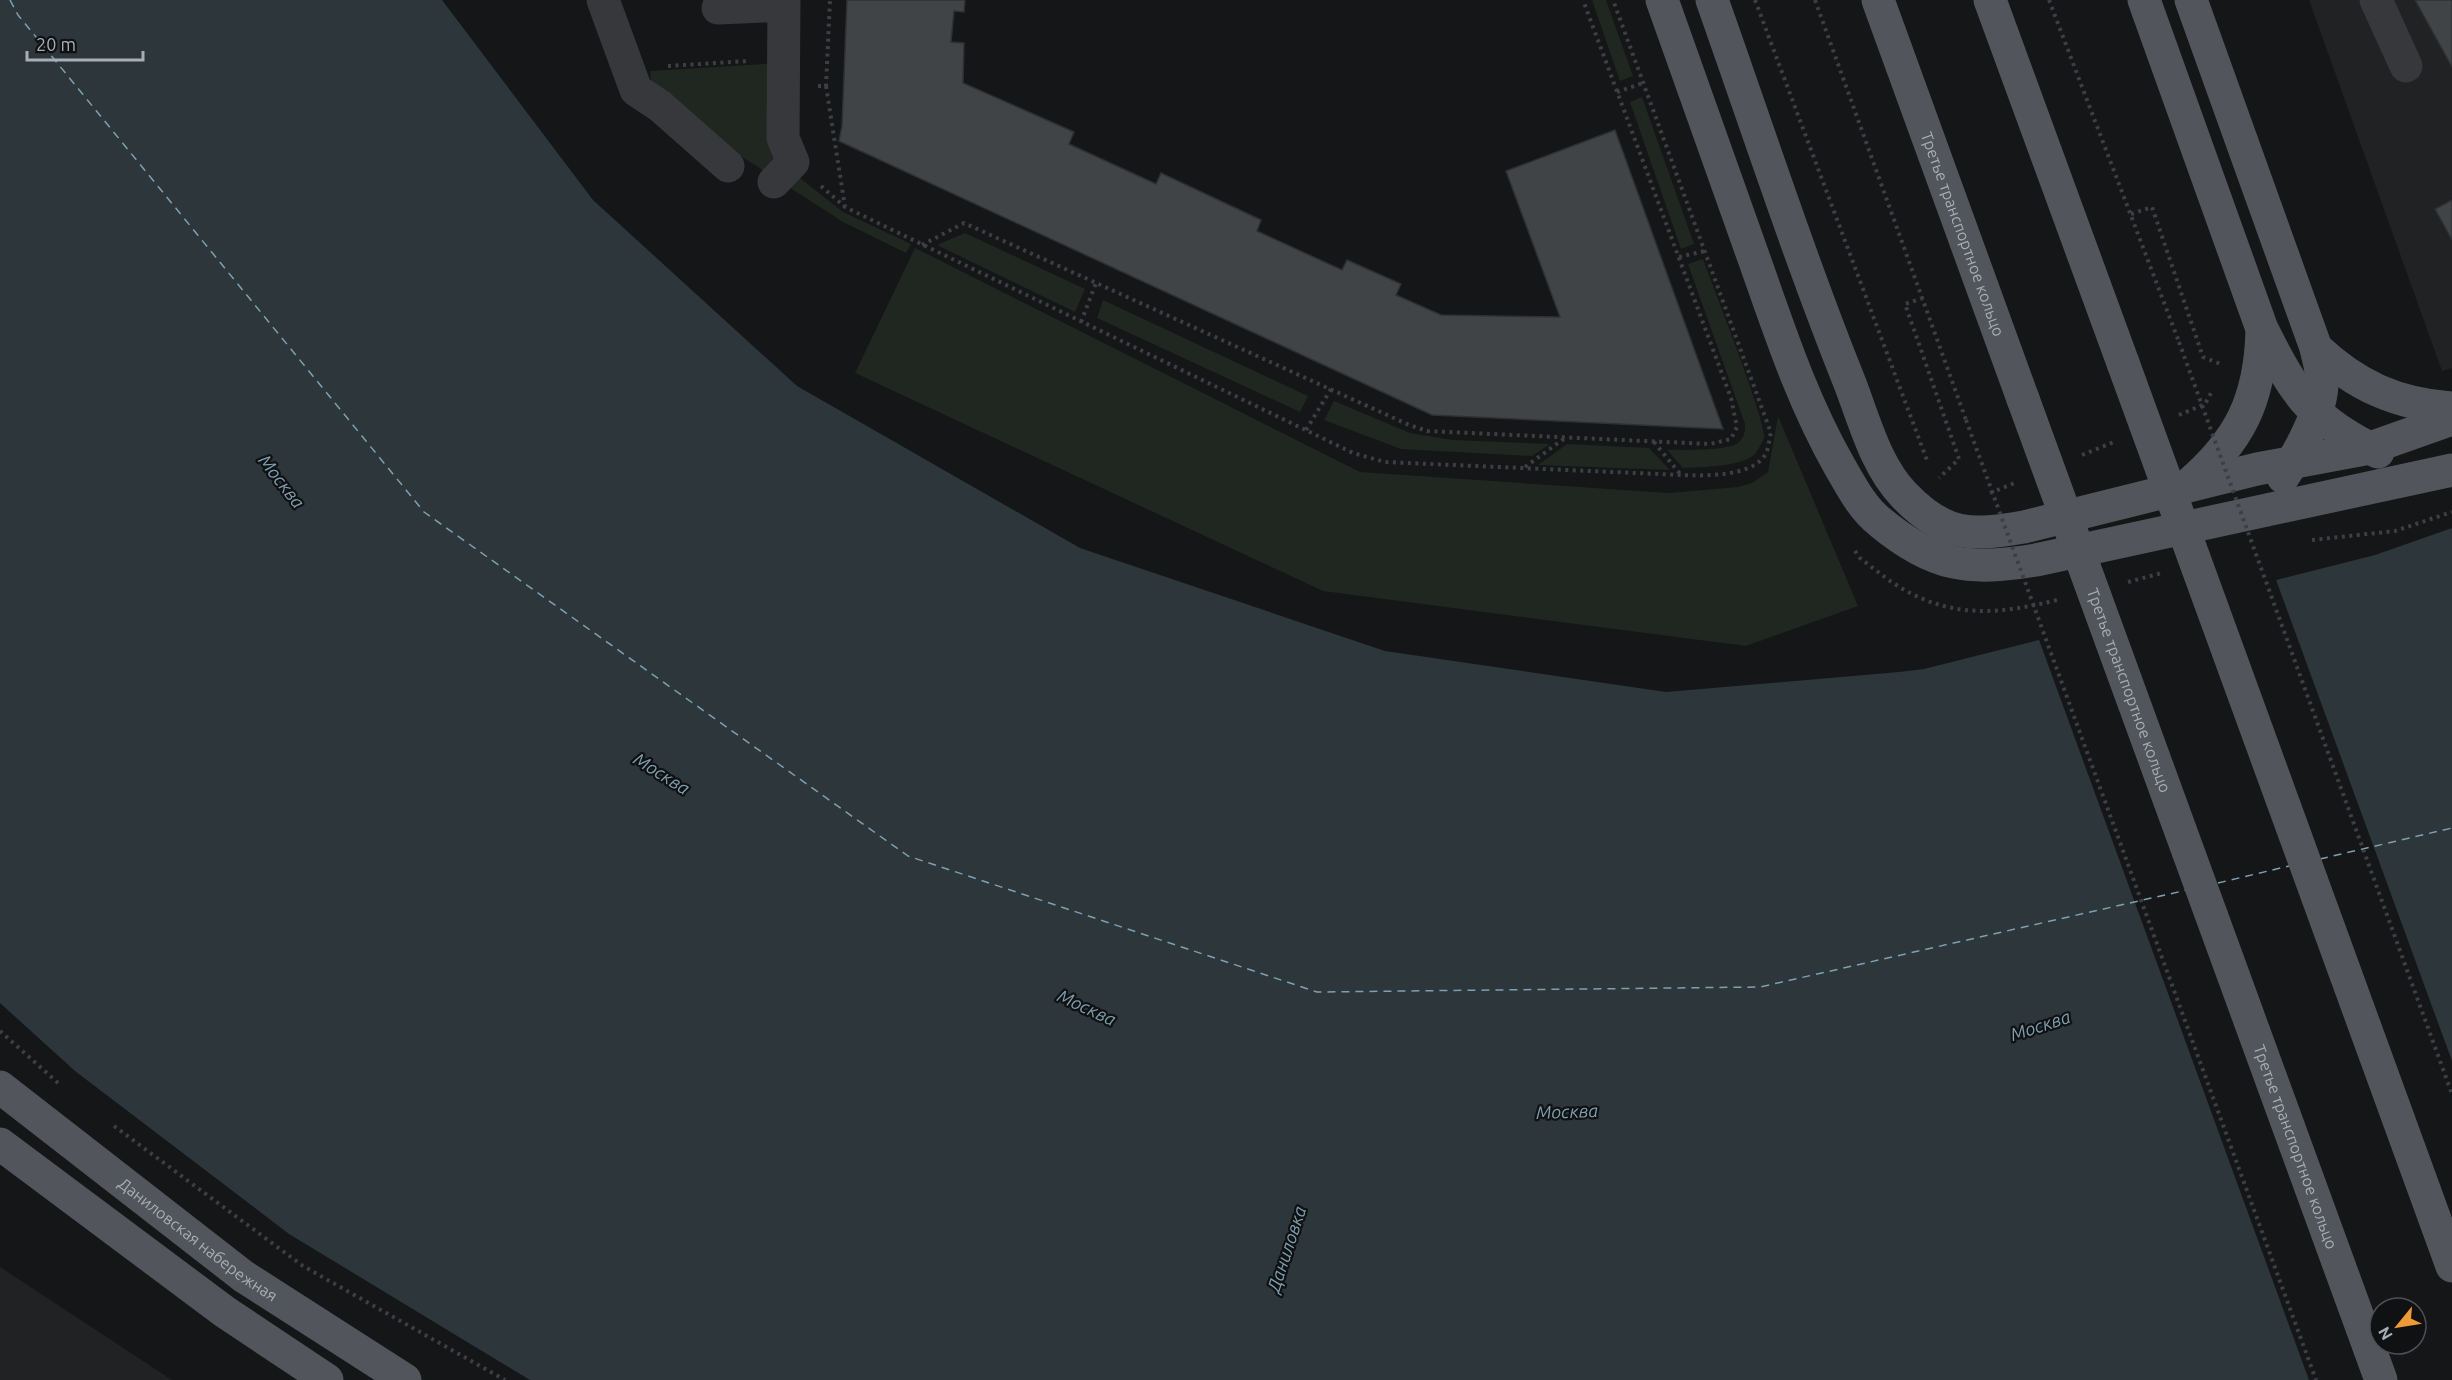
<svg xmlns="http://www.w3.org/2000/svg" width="2452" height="1380" font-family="Ubuntu,sans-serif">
  <rect width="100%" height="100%" fill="#151617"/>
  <path fill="#212224" d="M2309 0H2452V368L2442 371Z
    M0 1267 172 1380H0Z"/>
  <path fill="#1f2720" d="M1592 0H1606L1633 76 1620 81Z
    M778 63 791 171 843 212 911 244 906 253 843 222 736 153 652 87 650 71Z
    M1642 97 1694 244 1681 249 1630 102Z
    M965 233 1085 289 1075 312 937 245Z
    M915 248 1360 472 1669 493 1738 487 1752 483 1768 472 1778 416 1858 606 1746 646 1323 591 855 373Z
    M1703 259C1712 284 1767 423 1764 438 1763 442 1757 451 1755 454 1742 467 1701 467 1683 468L1667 450C1683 449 1728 452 1739 442 1745 436 1745 431 1745 424L1688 264Z
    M1103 300 1308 396 1300 412 1097 318Z
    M1334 401 1410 433 1453 440 1550 444 1532 456 1401 449 1324 420Z
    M1567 444 1649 448 1670 470 1538 465Z"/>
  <path fill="#2c363b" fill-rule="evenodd" d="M0 0H442L593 200 797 386 1080 548 1385 651 1666 692 1899 672 1924 669 2375 555 2452 528V1380H530L289 1234 75 1071 0 1003ZM2380 1308H2416V1344H2380Z"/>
  <path fill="#151617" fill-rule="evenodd" d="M2275 577 2452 1061V1380H2309L2038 637ZM2380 1308H2416V1344H2380Z"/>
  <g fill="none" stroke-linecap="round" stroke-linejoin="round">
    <path stroke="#7fa0b1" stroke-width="1.5" stroke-dasharray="8 6" stroke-linecap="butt" d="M10 0 18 15 424 512 908 856 1317 992 1760 987 2187 890
      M2320 859 2452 828
      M2218 883 2289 866"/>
  </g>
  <path fill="#414447" stroke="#2f3033" stroke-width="1.5" d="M847 0H965L964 12 954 11 951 42 964 43 963 83 1074 132 1069 144 1156 184 1161 173 1261 220 1257 231 1342 270 1347 260 1401 284 1396 295 1441 315 1560 317 1506 171 1615 130 1723 429 1432 415 839 141 842 126Z
    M2415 0H2452V67Z
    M2452 200V240L2435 209Z"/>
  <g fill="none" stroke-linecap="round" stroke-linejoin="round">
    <path stroke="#3c3f43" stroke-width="4" stroke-dasharray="3 4.5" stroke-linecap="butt" d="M1755 0 1928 463
      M1815 0 1966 420
      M2049 0 2179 342
      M668 66 748 61
      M818 86H826L830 0
      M826 86 845 207
      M1617 92 1643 83
      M821 186 845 207 1353 453 1385 462 1681 475C1703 476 1752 477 1765 455 1769 449 1769 439 1771 433L1613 0
      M2131 214 2152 207 2203 357 2223 365
      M922 245 964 223 1407 424 1427 431 1710 444 1731 439 1737 427 1731 398 1583 0
      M1679 257 1705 251
      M1923 298 1905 304 1959 459 1939 478
      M1081 322 1096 283
      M2179 415 2205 404 2211 393
      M1306 430 1331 389
      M1654 442 1681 475
      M2082 455 2114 442
      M1525 467 1565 438
      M1990 493 2017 482
      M2312 540 2395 531 2452 512
      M1855 551 1860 558C1873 568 1886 579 1901 588 1954 619 2000 614 2057 600
      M2128 582 2162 573
      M0 1031 58 1083
      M114 1126 303 1266 505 1380"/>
    <path stroke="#36383c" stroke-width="33" d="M603 0 636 90 660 106 728 166
      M2376 0 2406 66
      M718 8 784 5
      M774 182 793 162 783 138 784 0"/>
    <g stroke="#52555b" stroke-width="33">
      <path d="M1662 0C1692 84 1722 169 1752 253 1778 326 1801 399 1840 467 1851 486 1862 508 1880 522 1934 567 1969 571 2036 560L2452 470"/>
      <path d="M1712 0C1757 127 1799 256 1849 381 1864 419 1875 465 1904 495 1944 537 1971 536 2024 527L2257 469 2370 448 2452 419"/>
      <path id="s1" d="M1878 0 2023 399"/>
      <path d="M1990 0 2123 363"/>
      <path d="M2144 0 2262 329C2294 393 2312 421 2378 452"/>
      <path d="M2191 0 2316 348C2318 358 2322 370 2322 381 2323 410 2299 453 2283 477"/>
      <path d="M2316 348C2356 386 2397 404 2452 408"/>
      <path d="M2187 486C2240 441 2260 400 2262 331"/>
      <path id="s2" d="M0 1087 243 1276 405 1380"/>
      <path d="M0 1144 225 1312 327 1380"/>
    </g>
    <path stroke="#3c3f43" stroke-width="4" stroke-dasharray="3 4.5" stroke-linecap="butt" d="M2179 342 2452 1094
      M1966 420 2316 1380"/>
    <g stroke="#52555b" stroke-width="33">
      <path d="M2123 363 2452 1266"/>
      <path id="s3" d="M2023 399 2381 1380"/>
    </g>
  </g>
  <g text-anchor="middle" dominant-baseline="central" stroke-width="4.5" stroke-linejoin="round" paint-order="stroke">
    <g font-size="16" fill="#a7aeb7" stroke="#101112">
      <text stroke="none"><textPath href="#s1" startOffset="249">Третье транспортное кольцо</textPath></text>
      <text stroke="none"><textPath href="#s3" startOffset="310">Третье транспортное кольцо</textPath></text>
      <text stroke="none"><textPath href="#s3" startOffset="796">Третье транспортное кольцо</textPath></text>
      <text stroke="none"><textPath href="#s2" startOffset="250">Даниловская набережная</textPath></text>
    </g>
    <g font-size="18" font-style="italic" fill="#7fa0b1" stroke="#101112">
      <text transform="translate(282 481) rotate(52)">Москва</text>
      <text transform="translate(662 773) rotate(32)">Москва</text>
      <text transform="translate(1087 1007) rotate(25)">Москва</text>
      <text transform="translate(2040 1025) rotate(-18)">Москва</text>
      <text transform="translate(1567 1111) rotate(-2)">Москва</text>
      <text transform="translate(1286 1249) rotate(-72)">Даниловка</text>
    </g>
  </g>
  <g transform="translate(2398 1326) rotate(240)"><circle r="28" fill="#101112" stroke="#4c5054" stroke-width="1.5"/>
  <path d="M0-4.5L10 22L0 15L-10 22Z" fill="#ee9a36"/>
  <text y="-9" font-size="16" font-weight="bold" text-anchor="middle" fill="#a7aeb7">N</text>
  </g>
  <path d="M27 51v9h116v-9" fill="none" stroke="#a7aeb7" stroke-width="3"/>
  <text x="36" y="51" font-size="18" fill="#a7aeb7" stroke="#101112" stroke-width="4.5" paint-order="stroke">20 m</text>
</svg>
